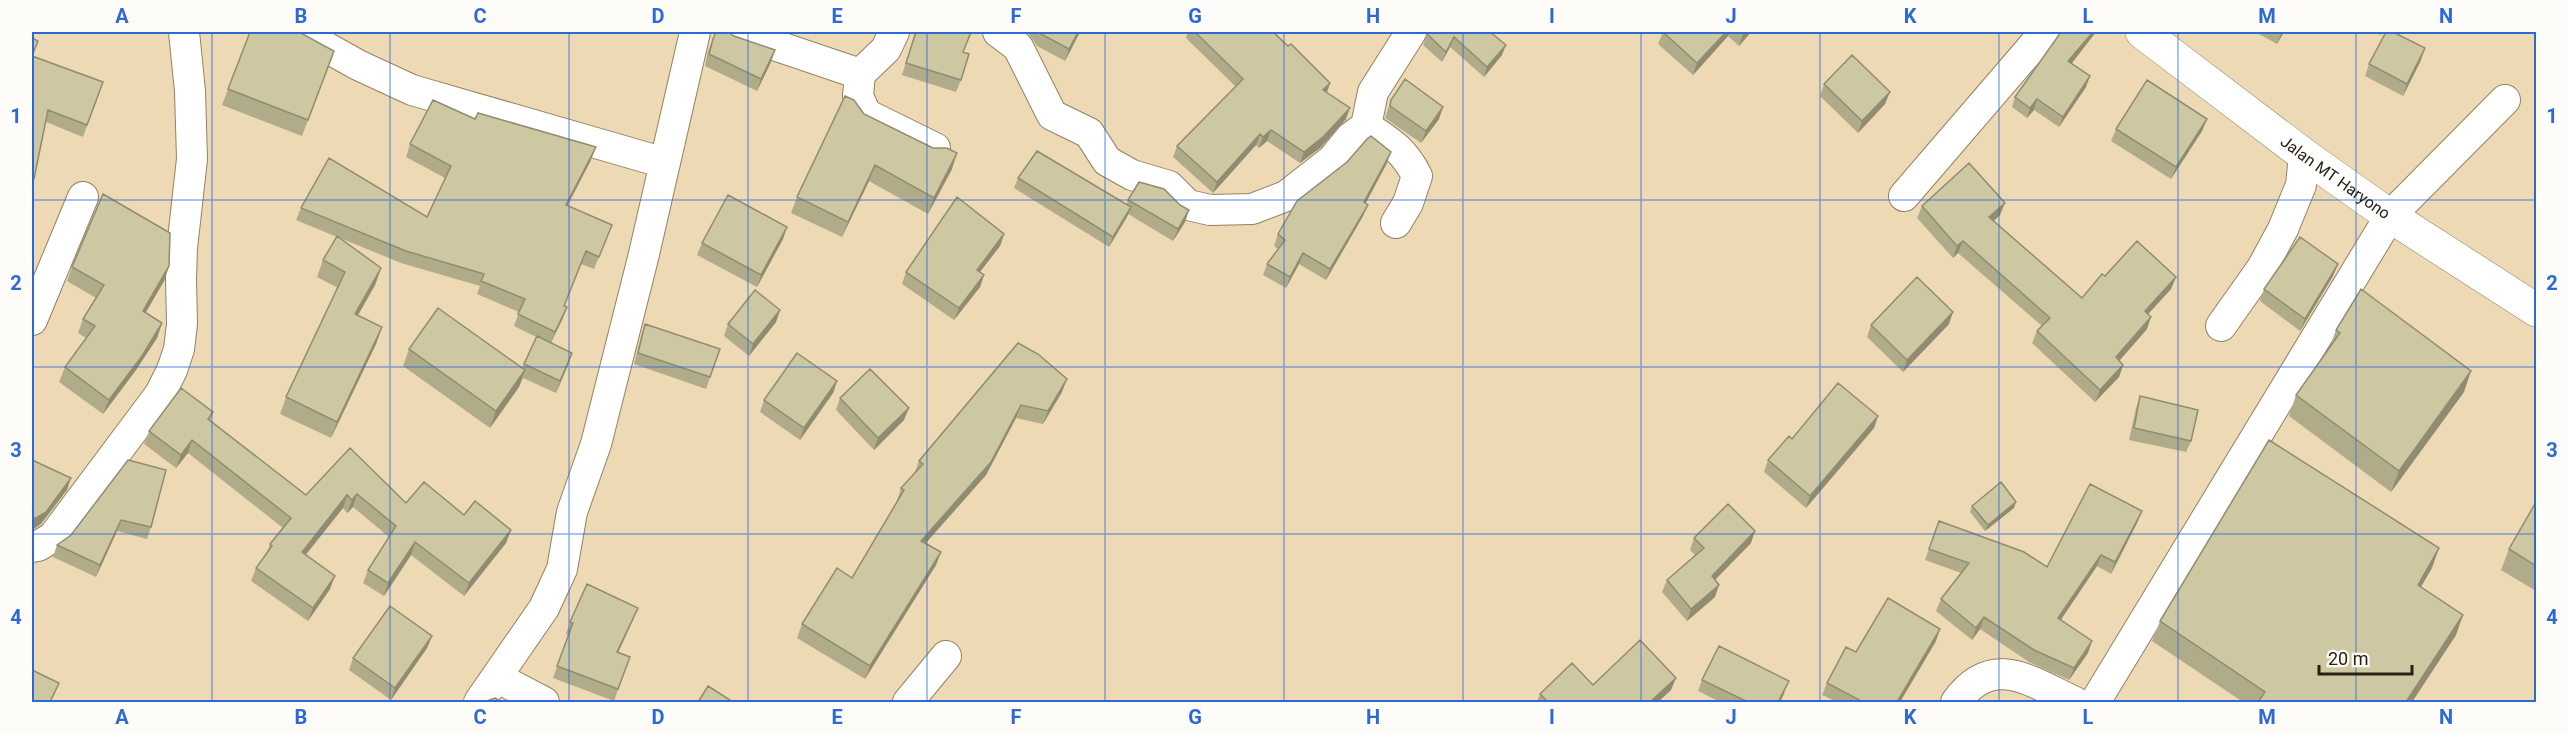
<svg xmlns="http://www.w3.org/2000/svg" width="2568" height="734" font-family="Roboto,sans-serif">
  <rect width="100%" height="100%" fill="#eed9b5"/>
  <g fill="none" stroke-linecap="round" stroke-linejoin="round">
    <g stroke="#948160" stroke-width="32">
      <path id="street" d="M299 32 358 65 412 90 665 163
        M736 32 860 74 858 96 866 114 935 148
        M998 32 1018 47 1052 115 1089 133 1107 161 1132 175 1169 186 1188 205 1210 210 1252 209 1286 196 1332 160 1351 137 1366 126C1390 142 1404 150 1417 176L1408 203 1396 223
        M860 74 886 49 894 32
        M1366 126 1373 92 1411 32
        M1904 196 2045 32
        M32 320 83 197
        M2221 326 2262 268 2283 229 2301 185 2304 155
        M32 547 38 546 53 537 160 394 172 370 179 349 182 324 181 280 182 248 192 159 190 91 184 32
        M498 678 544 702
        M479 702 544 608 562 569 572 512 596 444 644 254 695 32
        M908 702 946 656
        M1956 702C1993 651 2031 682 2075 702
        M2095 702 2390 216 2505 100"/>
    </g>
    <g stroke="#948160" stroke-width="34">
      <g id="secondary">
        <path id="s1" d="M2142 32 2304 155 2390 216 2536 310"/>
      </g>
    </g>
    <use href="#street" stroke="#fff" stroke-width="30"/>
    <use href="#secondary" stroke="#fff" stroke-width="33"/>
  </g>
  <path fill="#b0ac8a" d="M250 32 334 51 302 136 222 105Z
    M914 32H972L963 52 961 80 956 92 902 75 915 32Z
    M1026 32H1080L1065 61 1037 46 1029 34Z
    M1188 32H1273L1288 46 1330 83 1327 92 1346 119 1320 148 1300 163 1267 141 1259 148 1256 145 1213 193 1173 157 1177 146 1236 87 1186 38Z
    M1428 32H1490L1502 55 1484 77 1450 47 1442 62 1423 45Z
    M1663 32H1751L1739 46 1728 36 1693 75 1658 44Z
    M2061 32H2096L2071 63 2086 87 2059 127 2034 110 2027 118 2012 107 2015 97Z
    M2255 32H2284L2277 44Z
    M2372 32H2382L2381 35Z
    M734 36 775 50 771 62 757 91 705 66 708 51 713 39Z
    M32 38V56L103 82 83 137 46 122 34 179 32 185Z
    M2421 60 2403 96 2365 76 2369 64Z
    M1824 84 1885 104 1858 133 1820 96Z
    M1391 100 1439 119 1421 143 1385 118Z
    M864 114 933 148 952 169 928 214 869 181 842 237 791 213 797 197Z
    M475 119 591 160 567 206 607 237 594 269 581 264 564 306 567 307 562 320 551 343 568 365 556 393 523 378 519 387 490 428 403 366 409 349 522 368 536 337 514 326 519 312 477 294 480 286 401 263 340 238 381 268 375 285 358 315 382 327 376 344 331 438 280 414 286 397 338 288 317 277 323 260 337 237 296 220 301 208 427 217 445 178 406 157 410 144Z
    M2207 119 2202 131 2171 179 2111 141 2116 129Z
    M1387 163 1365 203 1363 216 1326 280 1299 264 1286 288 1263 275 1267 264 1278 249 1274 246 1278 234Z
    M1018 178 1126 205 1128 200 1180 205 1189 210 1185 222 1173 241 1128 214 1109 247 1014 188Z
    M1922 206 2000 215 1994 221 2082 298 2105 276 2176 277 2171 289 2148 314 2147 329 2119 361 2123 365 2119 377 2095 402 2032 343 2037 331 2042 326 1958 253 1953 258 1917 218Z
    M1004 234 1000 246 980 272 984 275 980 287 954 320 902 284 906 272Z
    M783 239 757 287 697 255 702 243Z
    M169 266 164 281 145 313 162 323 157 338 136 370 103 414 59 382 65 367 86 338 78 333 83 319 96 298 67 281 72 267Z
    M2333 276 2300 331 2260 301 2264 289Z
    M780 310 776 322 749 356 724 336 728 324Z
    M645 324 720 349 706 389 634 364 641 336Z
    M1949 324 1903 372 1867 337 1871 325Z
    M2336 330 2464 392 2391 492 2289 416 2296 395 2329 349Z
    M1018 343 1062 392 1043 424 1016 418 986 475 926 543 941 552 936 565 865 679 797 638 802 624 852 578 897 501 901 488 914 474 919 461Z
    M837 381 833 393 800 440 760 412 764 400Z
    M2140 396 2191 441 2186 452 2129 440 2136 408Z
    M840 398 904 420 874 450 836 410Z
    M213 412 210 421 306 495 350 448 406 503 464 515 511 530 506 543 464 596 411 555 384 596 363 583 368 570 389 537 353 507 347 513 343 508 306 555 330 589 308 621 251 581 256 568 267 552 270 544 283 528 188 453 176 468 144 444 149 431Z
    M1878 416 1874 428 1806 508 1764 472 1768 460Z
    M128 460 151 527 147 539 117 531 96 577 53 557 57 545 71 535Z
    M2536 502V591L2501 570 2509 549Z
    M1972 506 2014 508 1985 531 1970 512Z
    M2142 511 2137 523 2111 574 2097 566 2061 619 2088 653 2069 680 2029 662 1980 629 1972 640 1936 611 1941 599 1961 573 1925 560 1939 521 2047 567Z
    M1694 538 1751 543 1715 580V597L1687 621 1662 592 1667 580 1695 555 1690 550Z
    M2432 568 2421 587 2456 635 2412 702H2243L2152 641 2160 621Z
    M638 608 618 652 630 657 614 701 553 678 568 635 566 634 570 622Z
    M432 636 427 648 391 700 349 670 353 658Z
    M1936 641 1900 702H1837L1822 695 1827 683Z
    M1702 680 1785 693 1780 702H1720L1698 691Z
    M1593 685 1671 690 1658 702H1537L1540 694Z"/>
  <path fill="#908c71" d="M1078 32H1080L1065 61 1069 49Z
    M1726 32H1730L1728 36 1693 75 1697 63Z
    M1745 32H1751L1739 46 1743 34Z
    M2093 32H2096L2065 72 2068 61Z
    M2282 32H2284L2277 44Z
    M1454 37 1450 47 1442 62 1446 52Z
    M1506 45 1502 55 1484 77 1487 67Z
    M2425 48 2421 60 2403 96 2407 84Z
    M775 50 771 62 757 91 761 79Z
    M2090 76 2086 87 2059 127 2063 117Z
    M1330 83 1326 95 1323 90Z
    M1890 92 1885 104 1858 133 1862 121Z
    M2037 99 2034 110 2027 118 2030 108Z
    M1443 107 1439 119 1421 143 1426 131Z
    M1350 108 1346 119 1320 148 1300 163 1304 152Z
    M2207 119 2202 131 2171 179 2176 167Z
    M1271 130 1267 141 1259 148 1263 137Z
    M1260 134 1256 145 1213 193 1217 182Z
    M596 147 591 160 561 218 566 205Z
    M1391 152 1387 163 1360 214 1364 202Z
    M957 153 952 169 928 214 934 198Z
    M875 165 869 181 842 237 848 222Z
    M2005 203 2000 215 1985 229 1989 217Z
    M1368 205 1363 216 1326 280 1330 269Z
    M1131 207 1127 217 1109 247 1113 237Z
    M1189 210 1185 222 1173 241 1178 229Z
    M787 227 783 239 757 287 761 275Z
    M1004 234 1000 246 972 282 977 270Z
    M1963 241 1958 253 1953 258 1957 246Z
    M1303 253 1299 264 1286 288 1290 277Z
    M2338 264 2333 276 2300 331 2305 319Z
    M169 266 164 281 138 326 143 311Z
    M381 268 375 285 349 331 355 314Z
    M984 275 980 287 954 320 959 308Z
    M2176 277 2171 289 2140 323 2145 311Z
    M567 307 562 320 550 344 555 332Z
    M780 310 776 322 749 356 753 344Z
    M1953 312 1949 324 1903 372 1907 360Z
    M2151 317 2147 329 2112 369 2116 357Z
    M162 323 157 338 136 370 103 414 109 400Z
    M382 327 376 344 331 438 337 422Z
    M572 353 568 365 556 393 560 381Z
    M2123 365 2119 377 2095 402 2100 390Z
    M525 370 519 387 490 428 496 411Z
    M2471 371 2464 392 2391 492 2399 471Z
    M1067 379 1062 392 1043 424 1048 411Z
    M837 381 833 393 800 440 804 428Z
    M1021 405 1016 418 986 475 916 554 921 541Z
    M909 408 904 420 874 450 878 438Z
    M1878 416 1874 428 1806 508 1810 496Z
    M192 440 188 453 176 468 181 455Z
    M71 478 67 490 41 524 32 530V518Z
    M357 494 353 507 347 513 352 500Z
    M347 495 343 508 297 565 302 552Z
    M2016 502 2014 508 1985 531 1988 525Z
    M2142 511 2137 523 2111 574 2115 562Z
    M121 520 117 531 96 577 100 565Z
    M511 530 506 543 464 596 469 583Z
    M1755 531 1751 543 1707 588 1712 576Z
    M415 542 411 555 384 596 388 583Z
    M2439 548 2432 568 2410 605 2418 585Z
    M941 552 936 565 865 679 870 666Z
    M2101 555 2097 566 2054 630 2058 618Z
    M335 576 330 589 308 621 313 608Z
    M1719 585 1715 597 1687 621 1691 609Z
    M638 608 633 620 613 664 617 652Z
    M2463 615 2456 635 2412 702H2406Z
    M1984 617 1980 629 1972 640 1976 628Z
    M1940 629 1936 641 1900 702H1897Z
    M432 636 427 648 391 700 395 688Z
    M2092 641 2088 653 2069 680 2074 668Z
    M1676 678 1671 690 1658 702H1650Z
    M1789 681 1780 702H1778Z"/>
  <path fill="#cdc8a1" stroke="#908c71" stroke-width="1.5" d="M250 32H299L334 51 308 120 228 89Z
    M716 32H728L734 36 775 50 761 79 709 54 713 39Z
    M916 32H971L963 52 969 54 961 80 906 63Z
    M1040 32H1078L1069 49 1041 34Z
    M1195 32H1273L1288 46 1291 44 1330 83 1323 90 1350 108 1324 136 1304 152 1271 130 1263 137 1260 134 1217 182 1177 146 1243 79Z
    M1428 32H1490L1506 45 1487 67 1454 37 1446 52 1427 34Z
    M1663 32H1726L1697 63Z
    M2061 32H2093L2068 61 2090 76 2063 117 2037 99 2030 108 2015 97Z
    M2386 32H2393L2425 48 2407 84 2369 64Z
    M32 38 38 41 32 56 103 82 87 125 48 110 34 179H32Z
    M1852 55 1890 92 1862 121 1824 84Z
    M1405 79 1443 107 1426 131 1390 106 1391 100Z
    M2147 80 2207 119 2176 167 2116 129Z
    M845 96 854 100 864 114 933 148H947L957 153 934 198 875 165 848 222 797 197Z
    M433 100 475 119 478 113 596 147 566 205 612 225 599 257 586 251 564 306 567 307 555 332 518 314 525 299 481 281 484 274 406 251 301 208 329 158 427 217 451 166 410 144Z
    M1371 136 1391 152 1364 202 1368 205 1330 269 1303 253 1290 277 1267 264 1285 240 1278 234 1297 201 1347 162 1367 139Z
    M1037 151 1131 207 1113 237 1018 178Z
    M1969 163 2005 203 1989 217 2082 298 2102 274 2105 276 2137 241 2176 277 2145 311 2151 317 2116 357 2123 365 2100 390 2037 331 2050 318 1963 241 1957 246 1922 206Z
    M1139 182 1164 189 1180 205 1189 210 1178 229 1128 200Z
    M103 194 170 233 169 266 143 311 162 323 142 356 109 400 65 367 95 326 83 319 104 285 72 267Z
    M728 195 787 227 761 275 702 243Z
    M957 197 1004 234 977 270 984 275 959 308 906 272Z
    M337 236 381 268 355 314 382 327 337 422 286 397 345 272 323 260Z
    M2300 237 2338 264 2305 319 2264 289Z
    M1917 277 1953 312 1907 360 1871 325Z
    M2361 289 2471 371 2399 471 2296 395 2340 333 2336 330Z
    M755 290 780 310 753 344 728 324Z
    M438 308 525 370 496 411 409 349Z
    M645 324 720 349 710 377 638 353Z
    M537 336 572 353 560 381 524 364Z
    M1018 343 1038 354 1067 379 1048 411 1021 405 991 462 921 541 941 552 870 666 802 624 837 568 852 578 904 490 901 488 923 464 919 461Z
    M797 353 837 381 804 428 764 400Z
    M870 369 909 408 878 438 840 398Z
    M1838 383 1878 416 1810 496 1768 460 1789 436 1792 439Z
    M181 388 213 412 208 419 306 495 350 448 406 503 424 482 464 515 475 501 511 530 469 583 415 542 388 583 368 570 396 526 357 494 352 500 347 495 302 552 335 576 313 608 256 568 272 546 270 544 291 518 192 440 181 455 149 431Z
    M2140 396 2198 410 2191 441 2134 428Z
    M2269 440 2439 548 2418 585 2463 615 2406 702H2258L2265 692 2160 621Z
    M32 460 71 478 46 512 36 518H32Z
    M128 460 166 470 151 527 121 520 100 565 57 545 71 535Z
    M2001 482 2016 502 1988 525 1972 506Z
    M2090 484 2142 511 2115 562 2101 555 2058 618 2092 641 2074 668 2034 650 1984 617 1976 628 1941 599 1969 563 1929 549 1939 521 2024 552 2047 567Z
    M2536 502V566L2509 549Z
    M1728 504 1755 531 1712 576 1719 585 1691 609 1667 580 1704 548 1694 538Z
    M587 584 638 608 617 652 630 657 618 689 557 666 573 623 570 622Z
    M1888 598 1940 629 1897 702H1863L1827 683 1846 647 1856 652Z
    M390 606 432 636 395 688 353 658Z
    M1640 640 1676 678 1650 702H1548L1540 694 1572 663 1593 685Z
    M1719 646 1789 681 1778 702H1748L1702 680Z
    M32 670 59 683 50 702H32Z
    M708 686 733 702H698Z
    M495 698 502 702H479L480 701 484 702Z"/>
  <path fill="none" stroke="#2c69d7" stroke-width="1.5" stroke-opacity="0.55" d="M212 32V702M390 32V702M569 32V702M748 32V702M927 32V702M1105 32V702M1284 32V702M1463 32V702M1641 32V702M1820 32V702M1999 32V702M2178 32V702M2356 32V702M32 200H2536M32 367H2536M32 534H2536"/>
  <g text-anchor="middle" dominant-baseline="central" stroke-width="6" stroke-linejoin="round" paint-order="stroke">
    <g font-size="16" fill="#292114" stroke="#fefcf9">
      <text stroke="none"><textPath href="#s1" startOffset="242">Jalan MT Haryono</textPath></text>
    </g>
  </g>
  <rect width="2568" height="734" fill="none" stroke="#fefcf9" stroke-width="66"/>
  <path d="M2319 665v9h93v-9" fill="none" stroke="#292114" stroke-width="3"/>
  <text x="2328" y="665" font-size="18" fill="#292114" stroke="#fefcf9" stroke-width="4.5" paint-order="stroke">20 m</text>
  <rect x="33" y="33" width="2502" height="668" fill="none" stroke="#2c69d7" stroke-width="2"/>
  <g font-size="20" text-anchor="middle" font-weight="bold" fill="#2c69d7">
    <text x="122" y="23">A</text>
    <text x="301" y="23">B</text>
    <text x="480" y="23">C</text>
    <text x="658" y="23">D</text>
    <text x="837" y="23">E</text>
    <text x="1016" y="23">F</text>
    <text x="1195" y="23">G</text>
    <text x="1373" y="23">H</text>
    <text x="1552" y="23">I</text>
    <text x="1731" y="23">J</text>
    <text x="1910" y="23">K</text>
    <text x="2088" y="23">L</text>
    <text x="2267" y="23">M</text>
    <text x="2446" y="23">N</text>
    <text x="16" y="123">1</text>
    <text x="2552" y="123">1</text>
    <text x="16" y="290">2</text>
    <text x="2552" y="290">2</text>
    <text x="16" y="457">3</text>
    <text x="2552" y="457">3</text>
    <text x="16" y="624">4</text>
    <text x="2552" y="624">4</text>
    <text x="122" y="724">A</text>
    <text x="301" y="724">B</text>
    <text x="480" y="724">C</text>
    <text x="658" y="724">D</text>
    <text x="837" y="724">E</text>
    <text x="1016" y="724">F</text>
    <text x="1195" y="724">G</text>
    <text x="1373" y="724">H</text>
    <text x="1552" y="724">I</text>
    <text x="1731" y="724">J</text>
    <text x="1910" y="724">K</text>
    <text x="2088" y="724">L</text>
    <text x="2267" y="724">M</text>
    <text x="2446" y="724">N</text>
  </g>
</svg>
